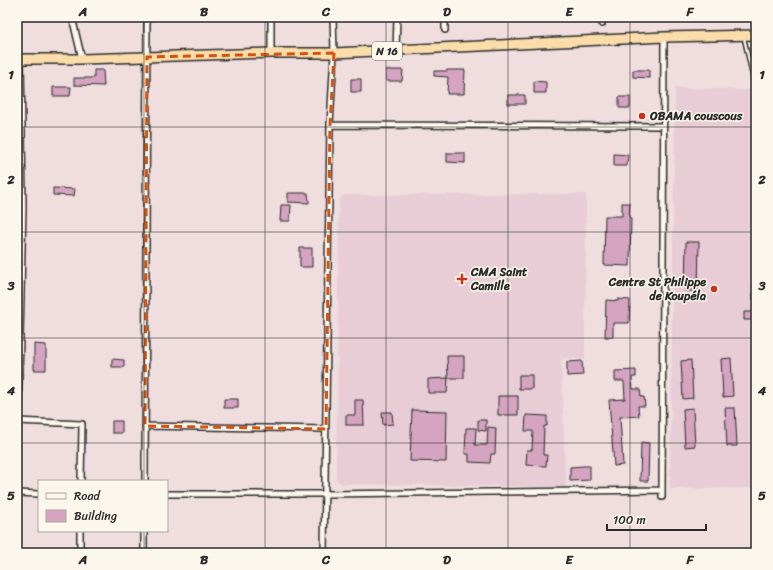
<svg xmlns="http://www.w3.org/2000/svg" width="773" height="570" font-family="Sriracha,sans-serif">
  <rect width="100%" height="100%" fill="#f0dedf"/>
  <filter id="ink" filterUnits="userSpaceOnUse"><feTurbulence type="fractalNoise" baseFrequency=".025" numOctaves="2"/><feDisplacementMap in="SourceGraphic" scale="8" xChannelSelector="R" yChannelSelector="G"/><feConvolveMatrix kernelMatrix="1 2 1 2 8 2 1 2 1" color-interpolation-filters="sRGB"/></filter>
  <g filter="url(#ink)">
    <path fill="#e8cdd6" d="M675 88 756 90V488L670 489Z
      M586 194 585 359 561 358 566 487 341 484 336 480 339 200 344 195Z"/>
    <path fill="#d5a4c1" stroke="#2b2b2b" d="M94 70H103L104 86 74 85V78H94Z
      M386 70H403L402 81H386Z
      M447 70H465L464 94H447L448 77 434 76V71H447Z
      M633 70H649V78L633 77Z
      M351 79H361V92H351Z
      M534 81 546 82V93H534Z
      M53 87H71L70 96H53Z
      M508 95H525V104H508Z
      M619 97H630V108H619Z
      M447 153H465V163L447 162Z
      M614 154 628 155 627 166H614Z
      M53 188 75 189 74 196 53 195Z
      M288 193H308L309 203 288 202Z
      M622 203H630L629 217H631L630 266 604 265 605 216H622Z
      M281 205H291L290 221H280Z
      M686 242H699L698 291H685Z
      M300 248H312V267H300Z
      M618 299 630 300 629 323H613V337H605L606 300 618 301Z
      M744 312H756V320H744Z
      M34 344 46 345V370H34Z
      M447 356H464V378H448Z
      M731 358 733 396 723 397 721 359Z
      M112 359 124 360V367H112Z
      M691 360 693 398 683 399 681 361Z
      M582 361 583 375 567 376V362Z
      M636 370V377H632L633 389H640L641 397H644L645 406H638L639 416 620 417 623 465 614 466 609 400 625 399 624 381H615V371Z
      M519 375H532V389H519Z
      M448 378 447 393H428V379Z
      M498 396H518V415H498Z
      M224 399H238V408H224Z
      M355 400H363L364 425H346V415H355Z
      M693 408 695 446 685 447 683 409Z
      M725 408H735L737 446H727Z
      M412 410 447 411 446 462 410 461Z
      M382 412H392L393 424 383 425Z
      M526 415 547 416V426H544L543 455H547L546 466 526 465 527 450H532L533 431H525Z
      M478 420H486V431L478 430Z
      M112 421H122V433H112Z
      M488 427 496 428 495 454H491L490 463 469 462V454H465L466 428H476L475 445H487Z
      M641 442 649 443 648 481H640Z
      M584 466H590V480L570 481V467Z"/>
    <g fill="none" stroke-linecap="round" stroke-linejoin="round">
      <g stroke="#2b2b2b" stroke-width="5.5">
        <path id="service" d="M744 38 756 92
          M755 298 756 166"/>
      </g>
      <g stroke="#2b2b2b" stroke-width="8">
        <path id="minor" d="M72 17 82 59
          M271 17V53
          M602 17V24
          M445 30V17
          M396 50 397 17
          M330 125 663 126
          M17 421 82 424 81 481
          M18 421 23 207 21 59
          M145 426 326 429
          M145 481 147 17
          M17 493 39 494
          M167 494H325L661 490
          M662 497 664 37
          M80 553V531
          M144 553V531
          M324 553 330 125 334 53 333 17"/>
      </g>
      <g stroke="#2b2b2b" stroke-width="12">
        <path id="trunk" d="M17 59H82L271 53H334L664 37 756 35"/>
      </g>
      <use href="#service" stroke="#fbf7ec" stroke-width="2.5"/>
      <use href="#minor" stroke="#fbf7ec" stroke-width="5"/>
      <use href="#trunk" stroke="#fbddab" stroke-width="9"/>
    </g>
  </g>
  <path fill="none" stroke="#d5540f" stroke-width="3" stroke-dasharray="8 5" stroke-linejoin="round" d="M334 53 330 125 326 429 145 426 147 57Z"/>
  <path fill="none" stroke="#2b2b2b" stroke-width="1" stroke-opacity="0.55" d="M144 17V481M265 17V553M386 17V553M508 17V553M630 17V553M17 127H756M17 232H756M17 338H756M17 443H756M144 531V553"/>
  <g fill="#c8321e" stroke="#fbf7ec" stroke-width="1.5">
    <circle cx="642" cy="116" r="4"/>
    <path d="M460 273h4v4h4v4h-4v4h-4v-4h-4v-4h4z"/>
    <circle cx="714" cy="289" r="4"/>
  </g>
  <g text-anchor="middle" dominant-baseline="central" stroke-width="3" stroke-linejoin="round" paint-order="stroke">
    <rect fill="#fbf7ec" stroke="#696865" stroke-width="1" x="372" y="42" width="30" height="18" rx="3"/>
    <g font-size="11" font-weight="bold" fill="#2b2b2b">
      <text x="387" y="51">N 16</text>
    </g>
    <g font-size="12" font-weight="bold" fill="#2b2b2b" stroke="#fbf7ec" text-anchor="start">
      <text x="650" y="116">OBAMA couscous</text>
      <text x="471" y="272">CMA Saint<tspan x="471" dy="14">Camille</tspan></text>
      <text x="706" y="282" text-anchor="end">Centre St Philippe<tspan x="706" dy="14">de Koupéla</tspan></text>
    </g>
  </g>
  <rect width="773" height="570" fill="none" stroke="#fbf7ec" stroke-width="44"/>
  <rect x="38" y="480" width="130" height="52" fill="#fbf7ec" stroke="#a8a59f"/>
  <rect x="46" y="493" width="20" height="6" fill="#fbf7ec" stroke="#a8a59f"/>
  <text x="74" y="500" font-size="12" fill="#2b2b2b">Road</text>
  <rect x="46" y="510" width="20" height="12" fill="#d5a4c1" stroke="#a8a59f"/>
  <text x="74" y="520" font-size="12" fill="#2b2b2b">Building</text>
  <path d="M607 524v6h99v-6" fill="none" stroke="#2b2b2b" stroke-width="2"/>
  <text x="613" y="524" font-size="12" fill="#2b2b2b" stroke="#fbf7ec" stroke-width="3" paint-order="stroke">100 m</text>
  <rect x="22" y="22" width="729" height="526" fill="none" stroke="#2b2b2b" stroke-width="1.5"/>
  <g font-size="13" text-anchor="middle" font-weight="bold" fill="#2b2b2b">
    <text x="83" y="16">A</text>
    <text x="204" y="16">B</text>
    <text x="326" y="16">C</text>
    <text x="447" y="16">D</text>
    <text x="569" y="16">E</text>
    <text x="690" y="16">F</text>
    <text x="11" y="79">1</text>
    <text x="762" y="79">1</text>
    <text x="11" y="184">2</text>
    <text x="762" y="184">2</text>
    <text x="11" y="290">3</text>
    <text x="762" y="290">3</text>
    <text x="11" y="395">4</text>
    <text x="762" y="395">4</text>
    <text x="11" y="500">5</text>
    <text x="762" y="500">5</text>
    <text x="83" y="564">A</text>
    <text x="204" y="564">B</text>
    <text x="326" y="564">C</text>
    <text x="447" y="564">D</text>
    <text x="569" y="564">E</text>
    <text x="690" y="564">F</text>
  </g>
</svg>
